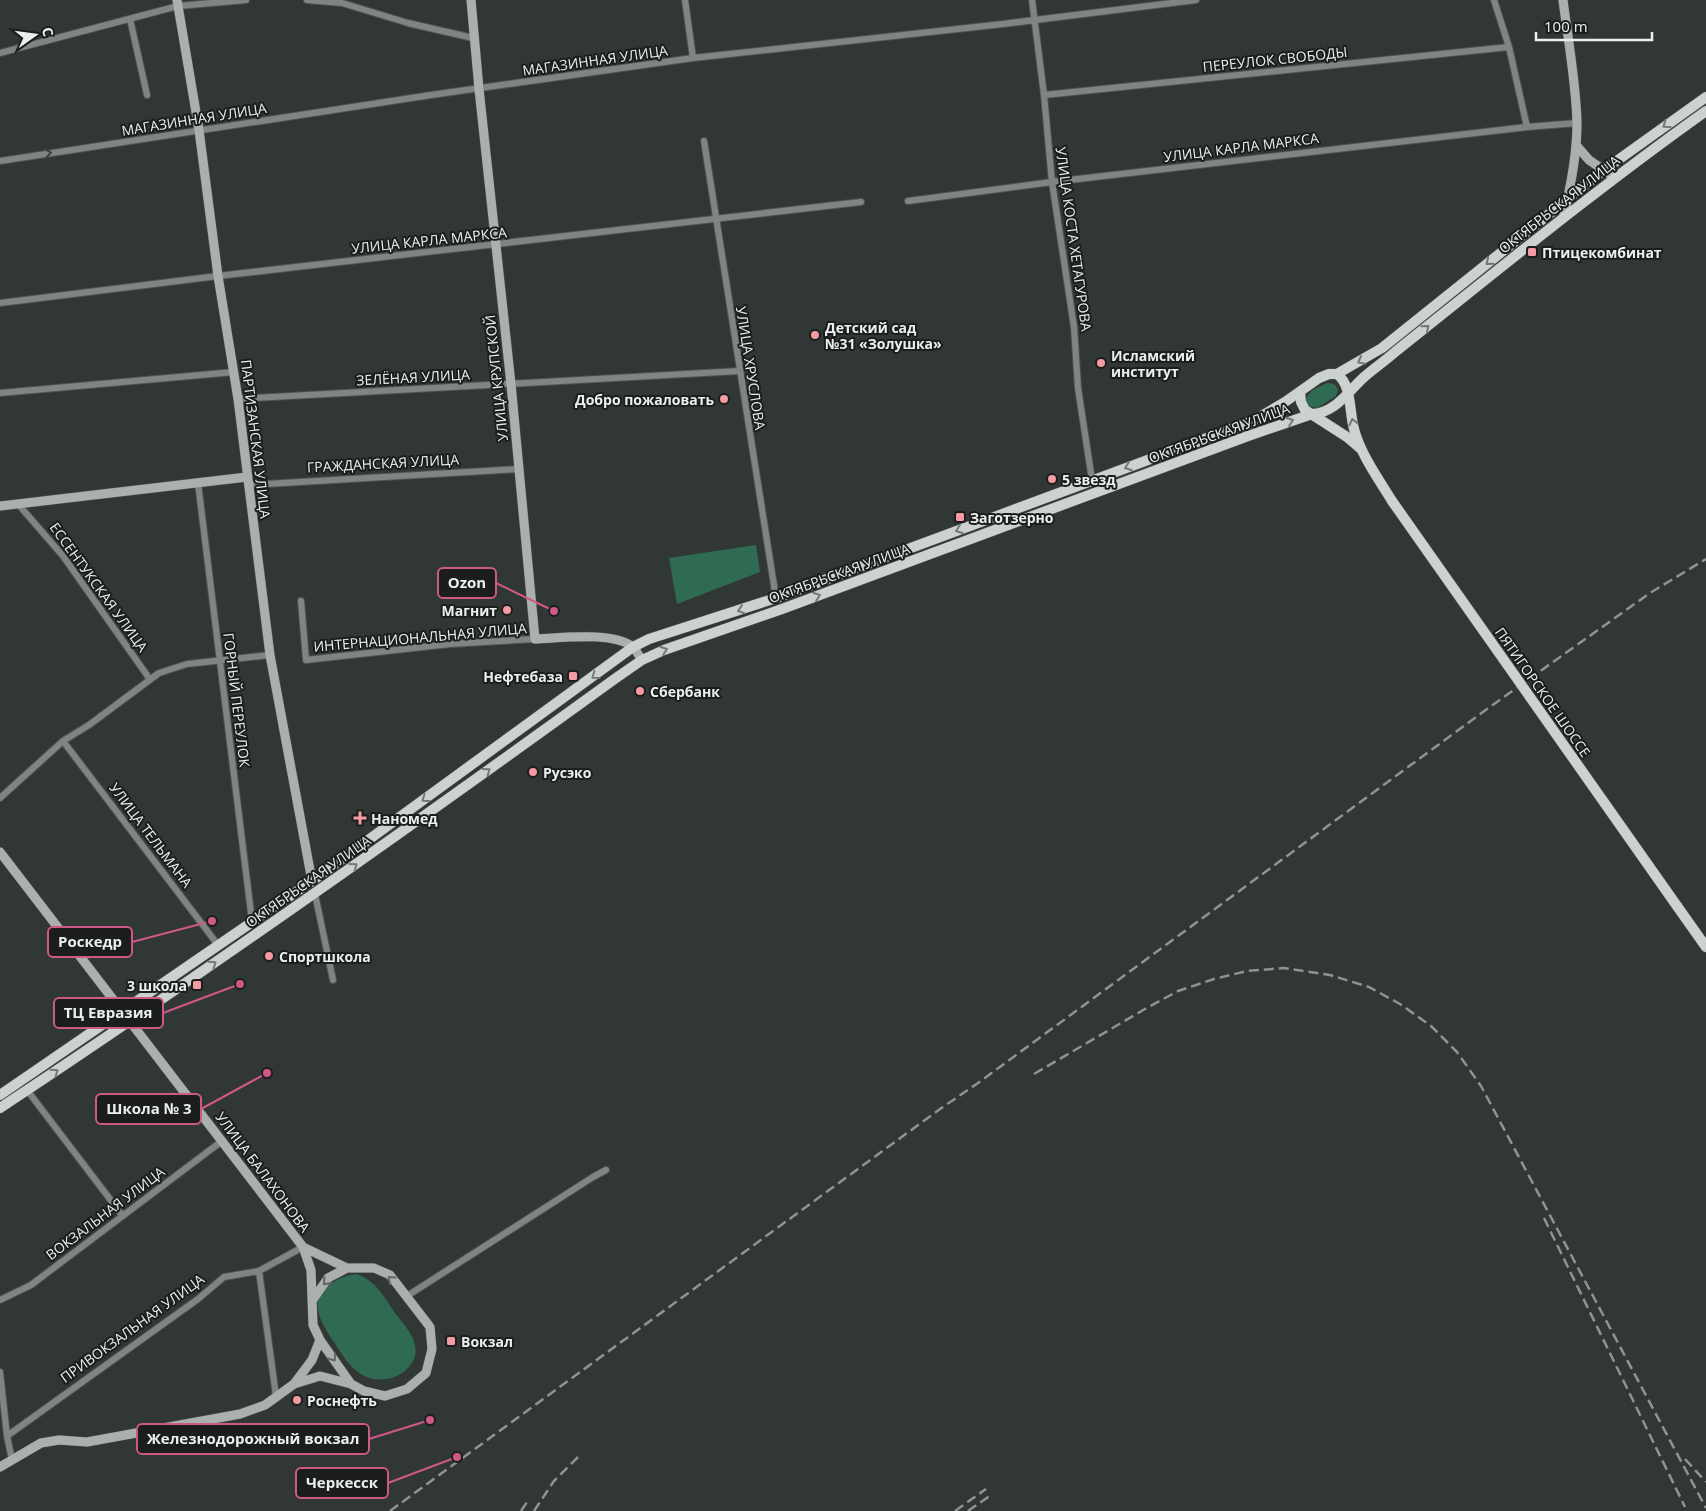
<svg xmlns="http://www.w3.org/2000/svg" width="1706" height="1511" font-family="'Open Sans',sans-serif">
  <rect width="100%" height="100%" fill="#313734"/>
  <path fill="#2f6a52" d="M1327 383C1333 383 1336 384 1338 390L1336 396 1317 408 1308 406 1306 399C1309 390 1319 387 1327 383Z
    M756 545 760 572 677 604 669 558Z
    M356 1274C376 1280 384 1297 395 1313 402 1322 411 1332 414 1342 421 1361 403 1377 386 1379 359 1383 346 1361 334 1342 319 1320 306 1298 335 1281 343 1277 348 1275 356 1274Z"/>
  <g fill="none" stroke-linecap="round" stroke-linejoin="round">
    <g stroke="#4f5452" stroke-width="8">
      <path id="street" d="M307 0 342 3 408 23 473 38
        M685 0 693 58
        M1032 0 1044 95 1052 182 1074 327 1078 388 1092 480
        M1494 0 1509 47 1527 127
        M130 19 147 95
        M0 53 178 6 246 0
        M1044 95 1509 47
        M704 141 776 598
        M0 161 431 95 693 58 1003 24 1196 0
        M908 201 1052 182 1527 127 1577 123
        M0 303 218 276 861 202
        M0 393 234 372
        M238 399 739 371
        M198 483 252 921
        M248 485 519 469
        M18 504 63 556 149 678
        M301 601 306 660 450 644 535 639
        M63 741 218 945
        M0 798 63 741 89 725 159 673 187 664 270 655
        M315 894 333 980
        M27 1090 122 1215
        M259 1271 276 1396
        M407 1296 593 1177 606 1170
        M0 1300 31 1285 222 1141
        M0 1372 7 1436
        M12 1460 7 1436 198 1299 224 1277 259 1271 303 1247"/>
    </g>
    <g stroke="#4f5452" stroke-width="10">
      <path id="secondary" d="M177 0 199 130 218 276 238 399 270 655 312 881
        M471 0 479 89 511 384 535 639C560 638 613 631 633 647 636 650 639 656 642 660
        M1563 0C1568 40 1576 82 1577 123 1577 155 1571 186 1563 218
        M1576 145 1589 160 1614 177
        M0 506 247 477
        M0 852 303 1247 311 1270 313 1325 320 1340 351 1384 364 1391 385 1396 407 1389 426 1373 432 1349 430 1327 390 1275 374 1268H347L303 1247
        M312 1301 328 1278 347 1268
        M294 1384 312 1360 320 1340
        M0 1467 41 1443 59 1440 87 1442 240 1414 265 1405 294 1384 320 1376 351 1384"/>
    </g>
    <g stroke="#4f5452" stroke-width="11">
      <path id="primary" d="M1337 374C1352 385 1349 411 1354 429 1361 455 1378 478 1392 501
        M1300 392 1301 402 1305 410 1347 437 1361 449
        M1677 906 1706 947
        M0 1095 312 881 633 647 649 639 776 598 1253 421 1285 402 1319 378 1329 374H1337L1342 371 1382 348 1604 170 1706 97
        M0 1108C209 970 413 825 616 678L642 660 664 650 782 609 1248 436 1312 414C1335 413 1348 392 1363 378 1373 369 1385 361 1395 352 1498 270 1599 187 1706 111"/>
    </g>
    <use href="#street" stroke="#818482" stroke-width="6"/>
    <use href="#secondary" stroke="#abb0ae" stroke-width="9"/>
    <use href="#primary" stroke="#ccd2cf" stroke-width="10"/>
    <path stroke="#8f9492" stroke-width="2.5" stroke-dasharray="10 5" stroke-linecap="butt" d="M1034 1074 1145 1009 1178 991 1214 979 1247 971 1284 968 1330 975 1369 987 1400 1004 1431 1026 1457 1052 1481 1086 1706 1508
      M1544 1218 1685 1507
      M1685 1459 1706 1482
      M390 1511 940 1109 978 1083 1487 709 1650 593 1706 559
      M521 1511 527 1502
      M534 1511 554 1481 580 1455
      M955 1511 986 1489
      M968 1511 991 1495"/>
    <g stroke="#4f5452" stroke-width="11" stroke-linecap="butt">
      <path id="primary-bridge" d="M1392 501 1677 906"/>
    </g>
    <use href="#primary-bridge" stroke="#ccd2cf" stroke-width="10"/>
  </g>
  <defs><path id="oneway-chevron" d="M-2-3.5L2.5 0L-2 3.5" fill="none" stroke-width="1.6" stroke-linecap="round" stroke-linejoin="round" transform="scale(1.25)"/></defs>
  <g stroke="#747876">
    <use href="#oneway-chevron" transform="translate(1666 125) rotate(144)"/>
    <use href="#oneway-chevron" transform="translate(1489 262) rotate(141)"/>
    <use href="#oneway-chevron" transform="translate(1426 328) rotate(-39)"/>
    <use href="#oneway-chevron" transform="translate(1361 361) rotate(151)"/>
    <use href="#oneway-chevron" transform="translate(1290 421) rotate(-20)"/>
    <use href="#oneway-chevron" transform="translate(1353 422) rotate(-103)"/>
    <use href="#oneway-chevron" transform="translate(1128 467) rotate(160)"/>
    <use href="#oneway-chevron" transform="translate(959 530) rotate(160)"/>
    <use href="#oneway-chevron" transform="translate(817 596) rotate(-20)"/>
    <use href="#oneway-chevron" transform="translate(741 610) rotate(162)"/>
    <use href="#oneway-chevron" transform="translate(664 650) rotate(-20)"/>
    <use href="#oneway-chevron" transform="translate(595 676) rotate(144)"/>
    <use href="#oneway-chevron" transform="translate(487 771) rotate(-36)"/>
    <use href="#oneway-chevron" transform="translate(425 799) rotate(144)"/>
    <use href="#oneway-chevron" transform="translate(354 866) rotate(-36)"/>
    <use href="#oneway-chevron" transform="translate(213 964) rotate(-35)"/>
    <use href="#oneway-chevron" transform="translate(55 1072) rotate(-34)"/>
  </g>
  <use stroke="#3f4240" href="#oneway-chevron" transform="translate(48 153) rotate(-9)"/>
  <g stroke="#636765">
    <use href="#oneway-chevron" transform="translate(391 1279) rotate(-138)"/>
    <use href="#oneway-chevron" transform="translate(326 1282) rotate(132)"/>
    <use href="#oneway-chevron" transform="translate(333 1358) rotate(54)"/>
  </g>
  <g fill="#f49aa2" stroke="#1b1e1c" stroke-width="2">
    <rect x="1527" y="247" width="10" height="10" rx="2.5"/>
    <circle cx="815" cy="335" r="5"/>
    <circle cx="1101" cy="363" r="5"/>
    <circle cx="724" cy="399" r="5"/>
    <circle cx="1052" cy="479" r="5"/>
    <rect x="955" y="512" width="10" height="10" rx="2.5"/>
    <circle cx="507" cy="610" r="5"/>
    <rect x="568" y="671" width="10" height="10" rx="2.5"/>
    <circle cx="640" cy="691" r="5"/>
    <circle cx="533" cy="772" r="5"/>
    <path d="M357.5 810.5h5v5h5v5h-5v5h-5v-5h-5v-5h5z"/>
    <circle cx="269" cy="956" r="5"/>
    <rect x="192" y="980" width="10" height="10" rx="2.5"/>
    <rect x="446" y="1336" width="10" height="10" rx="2.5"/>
    <circle cx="297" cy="1400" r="5"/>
  </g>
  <g text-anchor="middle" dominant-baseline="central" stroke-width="4" stroke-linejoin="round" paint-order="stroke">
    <g font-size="14" fill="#ebefed" stroke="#1b1e1c">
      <text transform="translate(1275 59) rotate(-6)">ПЕРЕУЛОК СВОБОДЫ</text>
      <text transform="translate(595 60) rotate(-8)">МАГАЗИННАЯ УЛИЦА</text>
      <text transform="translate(194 119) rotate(-9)">МАГАЗИННАЯ УЛИЦА</text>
      <text transform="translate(1241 147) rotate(-7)">УЛИЦА КАРЛА МАРКСА</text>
      <text transform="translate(1559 204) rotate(-38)">ОКТЯБРЬСКАЯ УЛИЦА</text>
      <text transform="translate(1074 239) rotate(82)">УЛИЦА КОСТА ХЕТАГУРОВА</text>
      <text transform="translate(429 240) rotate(-6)">УЛИЦА КАРЛА МАРКСА</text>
      <text transform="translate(751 368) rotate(81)">УЛИЦА ХРУСЛОВА</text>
      <text transform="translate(413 377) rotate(-3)">ЗЕЛЁНАЯ УЛИЦА</text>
      <text transform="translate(496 378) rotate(-96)">УЛИЦА КРУПСКОЙ</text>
      <text transform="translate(1219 433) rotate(-20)">ОКТЯБРЬСКАЯ УЛИЦА</text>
      <text transform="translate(256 439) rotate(83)">ПАРТИЗАНСКАЯ УЛИЦА</text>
      <text transform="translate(383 463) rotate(-3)">ГРАЖДАНСКАЯ УЛИЦА</text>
      <text transform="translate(839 573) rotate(-20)">ОКТЯБРЬСКАЯ УЛИЦА</text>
      <text transform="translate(99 587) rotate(54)">ЕССЕНТУКСКАЯ УЛИЦА</text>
      <text transform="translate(420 637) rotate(-5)">ИНТЕРНАЦИОНАЛЬНАЯ УЛИЦА</text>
      <text transform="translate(1543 692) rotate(55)">ПЯТИГОРСКОЕ ШОССЕ</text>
      <text transform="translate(237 700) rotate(83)">ГОРНЫЙ ПЕРЕУЛОК</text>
      <text transform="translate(151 835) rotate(53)">УЛИЦА ТЕЛЬМАНА</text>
      <text transform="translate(308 881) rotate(-35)">ОКТЯБРЬСКАЯ УЛИЦА</text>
      <text transform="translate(263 1172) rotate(53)">УЛИЦА БАЛАХОНОВА</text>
      <text transform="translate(105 1213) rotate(-37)">ВОКЗАЛЬНАЯ УЛИЦА</text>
      <text transform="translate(132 1328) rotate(-36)">ПРИВОКЗАЛЬНАЯ УЛИЦА</text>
    </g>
    <g font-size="14" font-weight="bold" fill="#ebefed" stroke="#1b1e1c" text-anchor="start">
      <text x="1542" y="252">Птицекомбинат</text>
      <text x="825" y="327">Детский сад<tspan x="825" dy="16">№31 «Золушка»</tspan></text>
      <text x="1111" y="355">Исламский<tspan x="1111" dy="16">институт</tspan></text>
      <text x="714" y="399" text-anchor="end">Добро пожаловать</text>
      <text x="1062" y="479">5 звезд</text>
      <text x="970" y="517">Заготзерно</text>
      <text x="497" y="610" text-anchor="end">Магнит</text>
      <text x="563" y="676" text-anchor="end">Нефтебаза</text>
      <text x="650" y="691">Сбербанк</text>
      <text x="543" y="772">Русэко</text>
      <text x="371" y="818">Наномед</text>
      <text x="279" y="956">Спортшкола</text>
      <text x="187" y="985" text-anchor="end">3 школа</text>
      <text x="461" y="1341">Вокзал</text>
      <text x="307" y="1400">Роснефть</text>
    </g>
  </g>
  <path fill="none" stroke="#ce5887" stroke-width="2" d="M554 611L496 583M212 921L132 942M240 984L163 1013M267 1073L201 1109M430 1420L369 1439M457 1457L388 1483"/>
  <g fill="#ce5887" stroke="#1b1e1c" stroke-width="2">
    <circle cx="554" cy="611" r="5"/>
    <circle cx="212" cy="921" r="5"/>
    <circle cx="240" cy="984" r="5"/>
    <circle cx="267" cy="1073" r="5"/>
    <circle cx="430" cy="1420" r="5"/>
    <circle cx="457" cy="1457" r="5"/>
  </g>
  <g fill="#1b1e1c" stroke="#ce5887" stroke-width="2">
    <rect x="438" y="568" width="58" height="30" rx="5"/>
    <rect x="48" y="927" width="84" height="30" rx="5"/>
    <rect x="54" y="998" width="109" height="30" rx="5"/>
    <rect x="96" y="1094" width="105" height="30" rx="5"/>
    <rect x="137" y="1424" width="232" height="30" rx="5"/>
    <rect x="296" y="1468" width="92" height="30" rx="5"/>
  </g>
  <g font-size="15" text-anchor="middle" font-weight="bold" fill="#ebefed">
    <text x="467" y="588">Ozon</text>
    <text x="90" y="947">Роскедр</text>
    <text x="108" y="1018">ТЦ Евразия</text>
    <text x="149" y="1114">Школа № 3</text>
    <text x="253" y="1444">Железнодорожный вокзал</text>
    <text x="342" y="1488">Черкесск</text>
  </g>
  <g transform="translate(35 35) rotate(76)" stroke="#1b1e1c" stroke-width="4" paint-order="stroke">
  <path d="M0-4L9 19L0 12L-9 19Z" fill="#ebefed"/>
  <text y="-8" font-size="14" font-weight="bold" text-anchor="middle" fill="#ebefed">С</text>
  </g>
  <path d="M1536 32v8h116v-8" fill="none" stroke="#ebefed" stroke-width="2.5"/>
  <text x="1544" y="32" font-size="15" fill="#ebefed" stroke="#1b1e1c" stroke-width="4" paint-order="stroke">100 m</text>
</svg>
